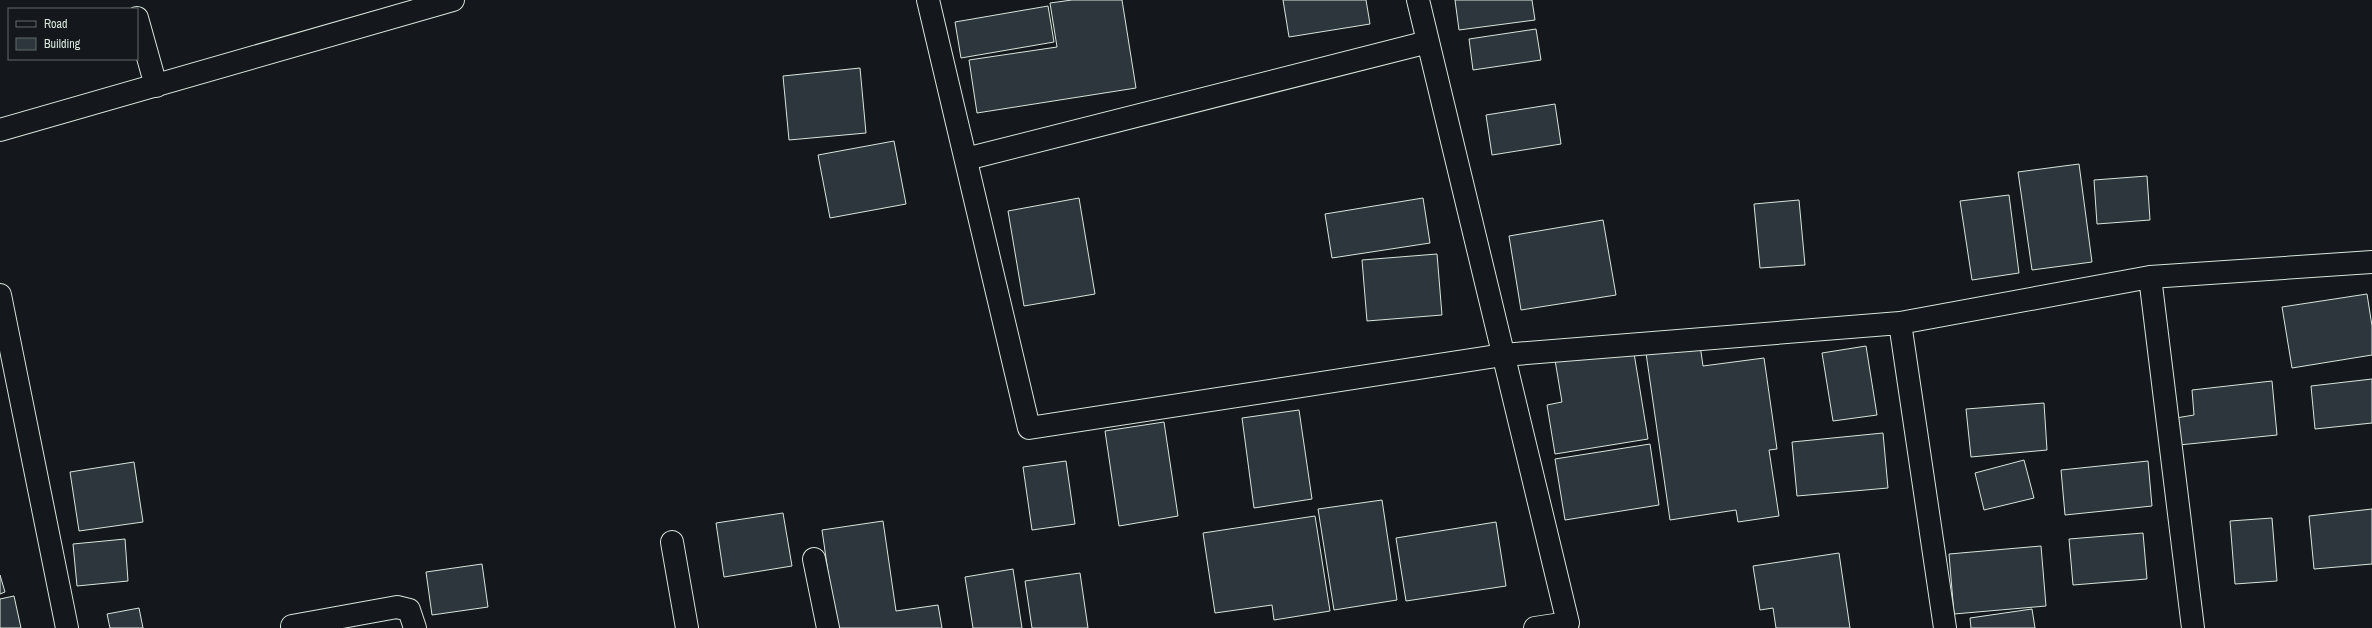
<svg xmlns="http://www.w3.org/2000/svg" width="2372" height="628" font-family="'Archivo Narrow',sans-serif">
  <rect width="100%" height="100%" fill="#14181c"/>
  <path fill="#2c363c" stroke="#d8e6dc" d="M1072 0H1122L1136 88 977 113 969 60 1057 47 1050 3Z
    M1283 0H1366L1370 24 1289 37Z
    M1455 0H1532L1535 20 1459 30Z
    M1048 6 1054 42 961 58 955 22Z
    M1536 29 1541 60 1473 70 1469 39Z
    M860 68 866 133 789 140 783 76Z
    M1555 104 1561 144 1492 155 1486 115Z
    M894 141 906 204 830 218 818 155Z
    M2079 164 2092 262 2032 270 2018 172Z
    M2147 176 2150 220 2097 224 2094 180Z
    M2009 195 2019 273 1972 280 1960 201Z
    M1079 198 1095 294 1024 306 1008 211Z
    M1423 198 1430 243 1332 258 1325 214Z
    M1799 200 1805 265 1760 268 1754 204Z
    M1603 220 1616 295 1521 310 1509 236Z
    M1437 254 1442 315 1367 321 1362 260Z
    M2367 294 2372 326V355L2292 368 2282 307Z
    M1700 345 1703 366 1764 358 1777 449 1769 450 1779 516 1738 522 1736 510 1670 520 1646 353Z
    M1866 346 1877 415 1833 421 1822 353Z
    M1633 347 1648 439 1555 454 1547 405 1562 402 1555 360Z
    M2372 379V423L2315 429 2311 386Z
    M2272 381 2277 435 2179 445 2176 418 2194 415 2192 390Z
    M2044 403 2047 450 1971 457 1966 409Z
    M1299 410 1312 499 1254 508 1242 418Z
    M1164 422 1178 516 1119 526 1105 431Z
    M1883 433 1888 488 1797 496 1792 442Z
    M1650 444 1659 505 1565 520 1555 459Z
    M2024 460 2034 498 1984 510 1975 473Z
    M1066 461 1075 524 1032 530 1023 467Z
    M2148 461 2152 506 2065 515 2061 470Z
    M134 462 143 522 79 531 70 472Z
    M1382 500 1397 600 1334 610 1318 509Z
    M2372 509V564L2314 569 2309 516Z
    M783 513 792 566 724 577 716 523Z
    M1315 516 1330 611 1274 620 1272 605 1215 613 1203 533Z
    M2272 518 2277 581 2235 584 2230 521Z
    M883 521 896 611 938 605 942 628H836L822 530Z
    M1496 522 1506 586 1406 601 1396 538Z
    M2143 533 2147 579 2073 585 2069 539Z
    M125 539 128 581 77 586 73 544Z
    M2041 546 2046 606 1954 614 1949 554Z
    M1839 553 1850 628H1776L1773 608 1760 610 1753 566Z
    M482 564 488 607 432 615 426 572Z
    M1013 569 1022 628H973L965 577Z
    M1080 573 1088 628H1032L1025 581Z
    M0 575 5 592 0 594Z
    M14 596 21 628H0V599Z
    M139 608 143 628H110L107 614Z
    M2032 609 2035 628H1971L1970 618Z"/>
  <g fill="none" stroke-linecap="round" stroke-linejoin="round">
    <g stroke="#d8e6dc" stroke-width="24">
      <path id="minor" d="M928 0 1029 428 1503 355 1900 323 2150 277 2372 262
        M1418 0 1568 623 1535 628
        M137 18 156 86
        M966 159 1428 42
        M2150 277 2193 628
        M0 295 67 628
        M1900 323 1945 628
        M672 542 687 628
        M814 559 828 628
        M292 626 397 607 409 610 415 628"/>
    </g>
    <g stroke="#d8e6dc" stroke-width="24">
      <path id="secondary" d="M0 130 453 0"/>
    </g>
    <use href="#minor" stroke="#14181c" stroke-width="22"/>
    <use href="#secondary" stroke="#14181c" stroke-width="22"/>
  </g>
  <rect x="8" y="8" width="130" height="52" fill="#14181c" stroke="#626a69"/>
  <rect x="16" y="21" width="20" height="6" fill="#14181c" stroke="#626a69"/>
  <text x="44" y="28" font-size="12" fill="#d8e6dc">Road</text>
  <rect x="16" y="38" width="20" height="12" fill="#2c363c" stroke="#626a69"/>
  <text x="44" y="48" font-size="12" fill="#d8e6dc">Building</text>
</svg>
